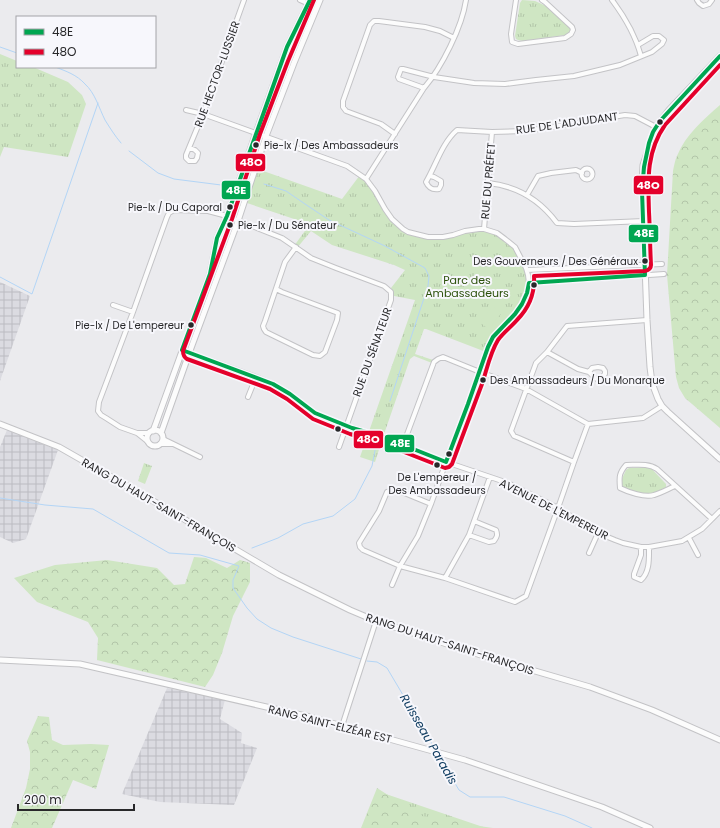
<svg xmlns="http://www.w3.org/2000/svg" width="720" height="828" font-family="Poppins,sans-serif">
  <defs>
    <pattern id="industrial-grid" width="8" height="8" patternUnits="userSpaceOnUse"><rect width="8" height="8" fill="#dbdbe1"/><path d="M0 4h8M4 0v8" fill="none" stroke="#bcbcc1"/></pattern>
    <pattern id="grass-tufts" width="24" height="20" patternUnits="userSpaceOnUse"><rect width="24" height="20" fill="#cfe6c3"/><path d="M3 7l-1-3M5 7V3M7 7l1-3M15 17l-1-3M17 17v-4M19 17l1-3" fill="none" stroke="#b2c5a8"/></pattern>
    <pattern id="forest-crowns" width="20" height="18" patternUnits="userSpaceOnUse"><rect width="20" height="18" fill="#cfe6c3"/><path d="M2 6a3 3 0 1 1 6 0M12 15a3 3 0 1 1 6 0" fill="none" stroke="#b2c5a8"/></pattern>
  </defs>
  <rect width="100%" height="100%" fill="#ebebee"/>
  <path fill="url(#industrial-grid)" d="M0 282 30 296 0 381Z
    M7 430 58 450 26 539 13 543 0 537V447Z
    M167 688 225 700 220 719 242 733 241 743 257 748 234 805 160 802 122 794Z"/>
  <path fill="url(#grass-tufts)" d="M522 0 535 1 546 6 571 28 570 33 565 35 523 41 518 40 516 39 515 36 520 3Z
    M0 54 17 61V67H33L68 82 82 95 86 104 68 157 4 147 0 157Z
    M255 168 342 199 360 175 366 179 385 209 403 229 428 237 479 229 497 233 515 247 521 257 529 283 522 304 500 329 486 352 426 329H424L415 354 433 360 432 363 414 356 410 359 383 437 375 462 360 457 415 300 394 296 391 288 405 270 394 265 332 245 311 231 297 248 294 246 307 228 297 220 244 202Z
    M144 463 152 466 145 484 138 481Z
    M650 467 666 484V487C663 489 658 492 654 493 644 495 630 491 621 486L620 483 626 470 629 468Z
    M377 791 486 828H363Z"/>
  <path fill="url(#forest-crowns)" d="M720 105V428L685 398 679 388 676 377 667 275 673 171C674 166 675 160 677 156 686 134 703 120 720 105Z
    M194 557 206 558 227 568 240 560 250 563V582L233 616 222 653 213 675 205 687 97 660 98 638 88 622 37 602 14 578 55 565 107 560 157 568 174 585 185 584Z
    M38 716 49 717 52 740 63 745 91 744 109 745 96 789 73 780 52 828H11L26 788 30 769V752L27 741Z
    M377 788 421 816 456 820 472 825 493 828H361Z"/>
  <path fill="#cfe6c3" d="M494 307 500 312V315L489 328H487L481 323V321L491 308Z"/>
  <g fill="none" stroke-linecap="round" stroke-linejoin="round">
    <path stroke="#b3d5f6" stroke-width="1" d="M0 47 17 53
      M55 67C66 71 77 75 85 84 95 93 99 108 105 120 110 128 115 136 121 143
      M129 151 158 173 174 179 229 186
      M264 184 286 191 305 204 329 220 385 246 425 268 429 276 428 286 390 401
      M0 277 32 294 98 103
      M0 498 45 505 93 509 169 553 200 555 239 566 233 580V588L247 608 257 619 271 628 293 637 361 659
      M252 548 278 538 303 524 333 516 355 499 372 466 377 440
      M367 661 377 662 387 668 435 749
      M438 755 459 790 470 797H504L565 816 592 828"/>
    <g stroke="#c3c3c6" stroke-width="6">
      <path id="minor" d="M300 0 309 4
        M516 0 511 34 512 42 518 44 565 38 571 34 573 30 572 27 545 2 542 0
        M612 0C624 16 636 37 641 56
        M697 0 699 3 703 6 709 4 712 0
        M424 88 399 79 398 77 401 69H403L434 77 474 83 505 84 536 80 574 76 620 65 652 52 662 44 664 40 659 36H653L638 45
        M186 110 203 114 347 166 366 179 375 191 385 209 392 219 403 229 408 232 428 237H443L453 235 465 231 479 229H484L497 233 505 239 515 247 526 268 528 275 529 283 527 293 522 304 515 314 493 337 488 347 468 404 446 462 431 504 418 536 400 566 392 585
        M395 134 381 124 346 111 343 107V101L370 25 374 21H379L425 27 440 31 454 38
        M190 148 195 150 198 153 197 158 195 161H189L186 158V155L203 114 244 0
        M581.5 174a5.5 5.5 0 1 1 11 0a5.5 5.5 0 1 1-11 0Z
        M430 176 434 177 441 181V185L439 189C433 190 429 189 426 182 436 165 442 143 457 130L492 132 525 131 553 127 625 115 635 116 656 127
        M366 179 424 88C442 67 462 27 466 0
        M488 183C517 186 540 200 557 223L574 224 644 221
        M527 195 538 176 551 173 576 170 582 173
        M484 229 492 132
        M527 270 662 264
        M529 283 664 274
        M276 289 282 292 338 313 337 320 325 352 320 356 313 355 266 332 264 329 263 326 265 321 285 262 296 247
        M113 305 133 312
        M182 350 256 377 273 384 290 394 315 413 341 424 368 433 383 437 446 462 508 483 558 508 598 533 615 540 623 543 641 547H649L682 541 702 529 720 511
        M547 352 578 369 589 372 594 377 597 379 601 378 605 374V371L603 368 598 367 592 368 589 372
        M248 397 256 377
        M137 433H149
        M163 439 200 457
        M147 441 137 433 120 427 106 418 101 415 98 411 99 402 133 312 167 217 169 213 174 210 208 211 227 216 282 238 311 258 336 268 384 286 391 292V300L339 447
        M160 444H172
        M403 445 434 362 438 359 443 357 480 372 526 389 588 424 643 418 662 406
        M574 462 519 438 514 436 511 431 536 363 547 352 567 326 647 320
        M675 486C668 489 661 493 654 495 645 498 628 492 620 488 619 477 619 473 626 465 637 465 648 463 657 469L712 519
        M431 504 397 490 391 491 387 492 379 511 359 543 360 547 363 550 400 566 445 578 515 602 526 596 558 508 574 462 588 424
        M469 535 489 542 494 541C497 537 498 535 496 530L474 521
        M689 538 698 555
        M641 547V555L634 574V577L641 580C650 572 649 558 649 547
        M589 553 598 533
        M445 578 469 535 490 477
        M342 726 376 621"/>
    </g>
    <g stroke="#c3c3c6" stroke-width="7">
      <path id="tertiary" d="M720 56 669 110 656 127 646 156 643 165 642 182 647 320 650 367 652 383 658 399 662 406 668 412 720 459
        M0 424 59 447 150 499 279 575 350 610 376 621 419 635 487 657 590 687 652 710 720 740
        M147 438a8 8 0 1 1 16 0a8 8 0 1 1-16 0Z
        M153 431 156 423 210 274 217 238 227 216 256 133 287 47 310 0
        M161 433 191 348 238 221 266 136 294 63 320 0
        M0 660 80 664 310 717 465 760 602 807 650 828"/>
    </g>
    <use href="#minor" stroke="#fcfcfc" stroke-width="4"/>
    <use href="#tertiary" stroke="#fcfcfc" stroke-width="5"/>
    <g stroke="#f7f7fc" stroke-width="7">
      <path id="bus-1" d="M310 0 287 47 227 216 217 238 210 274 182 350 273 384 290 394 315 413 352 428 383 437 446 462 468 404 488 347 493 337 515 314 522 304 527 293 529 283 645 275 642 191 644 167 649 143 653 132 660 121 720 56"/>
    </g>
    <g stroke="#f7f7fc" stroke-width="7">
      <path id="bus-2" d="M314 0 288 61 260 134 232 219 183 351C183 354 184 357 187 359L270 389 287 399 313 419 350 434 381 443 445 468 449 467 452 464C462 437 472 411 482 384 487 369 490 353 498 340 503 333 511 327 517 320 529 308 535 293 534 276L645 271C649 270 651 268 651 265 650 247 650 230 649 212 648 181 646 152 665 125L720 65"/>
    </g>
    <use href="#bus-1" stroke="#00a651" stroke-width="4"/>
    <use href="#bus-2" stroke="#e4002b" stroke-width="4"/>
  </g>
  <g fill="#28282a" stroke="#f7f7fc" stroke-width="1.5">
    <circle cx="660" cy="122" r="3.5"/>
    <circle cx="256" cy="145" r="3.5"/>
    <circle cx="230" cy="207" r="3.5"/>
    <circle cx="230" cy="225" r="3.5"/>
    <circle cx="645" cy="261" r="3.5"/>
    <circle cx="534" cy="285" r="3.5"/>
    <circle cx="191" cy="325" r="3.5"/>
    <circle cx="483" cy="380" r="3.5"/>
    <circle cx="338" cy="429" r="3.5"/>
    <circle cx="449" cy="454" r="3.5"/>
    <circle cx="437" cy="465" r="3.5"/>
  </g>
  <g text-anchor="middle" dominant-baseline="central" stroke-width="4" stroke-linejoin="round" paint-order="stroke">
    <g font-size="10" fill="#28282a" stroke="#f7f7fc" text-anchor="start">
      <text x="264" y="145">Pie-Ix / Des Ambassadeurs</text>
      <text x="222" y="207" text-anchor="end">Pie-Ix / Du Caporal</text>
      <text x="238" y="225">Pie-Ix / Du Sénateur</text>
      <text x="638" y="261" text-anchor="end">Des Gouverneurs / Des Généraux</text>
      <text x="184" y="325" text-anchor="end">Pie-Ix / De L'empereur</text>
      <text x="490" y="380">Des Ambassadeurs / Du Monarque</text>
      <text x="437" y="477" text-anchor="middle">De L'empereur /<tspan x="437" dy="13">Des Ambassadeurs</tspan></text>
    </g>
    <g font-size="11" fill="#28282a" stroke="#f7f7fc">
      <text transform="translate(217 74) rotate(-70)">RUE HECTOR-LUSSIER</text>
      <text transform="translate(567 123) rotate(-8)">RUE DE L'ADJUDANT</text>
      <text transform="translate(488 181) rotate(-85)">RUE DU PRÉFET</text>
      <text transform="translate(372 352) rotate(-70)">RUE DU SÉNATEUR</text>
      <text transform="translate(159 505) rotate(30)">RANG DU HAUT-SAINT-FRANÇOIS</text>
      <text transform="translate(554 509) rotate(27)">AVENUE DE L'EMPEREUR</text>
      <text transform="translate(450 644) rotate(18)">RANG DU HAUT-SAINT-FRANÇOIS</text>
      <text transform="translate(330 724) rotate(14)">RANG SAINT-ELZÉAR EST</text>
    </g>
    <g font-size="11" fill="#2c510b" stroke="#f7f7fc">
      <text x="467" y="280">Parc des<tspan x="467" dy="13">Ambassadeurs</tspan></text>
    </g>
    <g font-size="12" font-style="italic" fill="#103d61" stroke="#f7f7fc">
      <text transform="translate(429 739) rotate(60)">Ruisseau Paradis</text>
    </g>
  </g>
  <g stroke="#f7f7fc" stroke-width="1.5">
    <rect x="235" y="153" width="31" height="19" rx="4" fill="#e4002b"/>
    <rect x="633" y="175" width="31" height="20" rx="4" fill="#e4002b"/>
    <rect x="221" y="180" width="30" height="20" rx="4" fill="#00a651"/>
    <rect x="628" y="224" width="31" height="19" rx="4" fill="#00a651"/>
    <rect x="353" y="430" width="31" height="19" rx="4" fill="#e4002b"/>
    <rect x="384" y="434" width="31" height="19" rx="4" fill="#00a651"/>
  </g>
  <g font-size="11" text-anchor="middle" font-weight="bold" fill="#fff">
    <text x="251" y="166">48O</text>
    <text x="648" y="189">48O</text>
    <text x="236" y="194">48E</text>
    <text x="644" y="237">48E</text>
    <text x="368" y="443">48O</text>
    <text x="400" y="447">48E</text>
  </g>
  <rect x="16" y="16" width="140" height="52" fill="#f7f7fc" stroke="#a4a4a8"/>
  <rect x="24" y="29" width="20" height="6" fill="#00a651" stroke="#a4a4a8"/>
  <text x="52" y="36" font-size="12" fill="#28282a">48E</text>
  <rect x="24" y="49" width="20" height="6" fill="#e4002b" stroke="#a4a4a8"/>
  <text x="52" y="56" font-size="12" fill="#28282a">48O</text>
  <path d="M18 804v6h116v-6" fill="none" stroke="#28282a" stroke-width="2"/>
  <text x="24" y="804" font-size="12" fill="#28282a" stroke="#f7f7fc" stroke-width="3" paint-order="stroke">200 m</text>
</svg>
